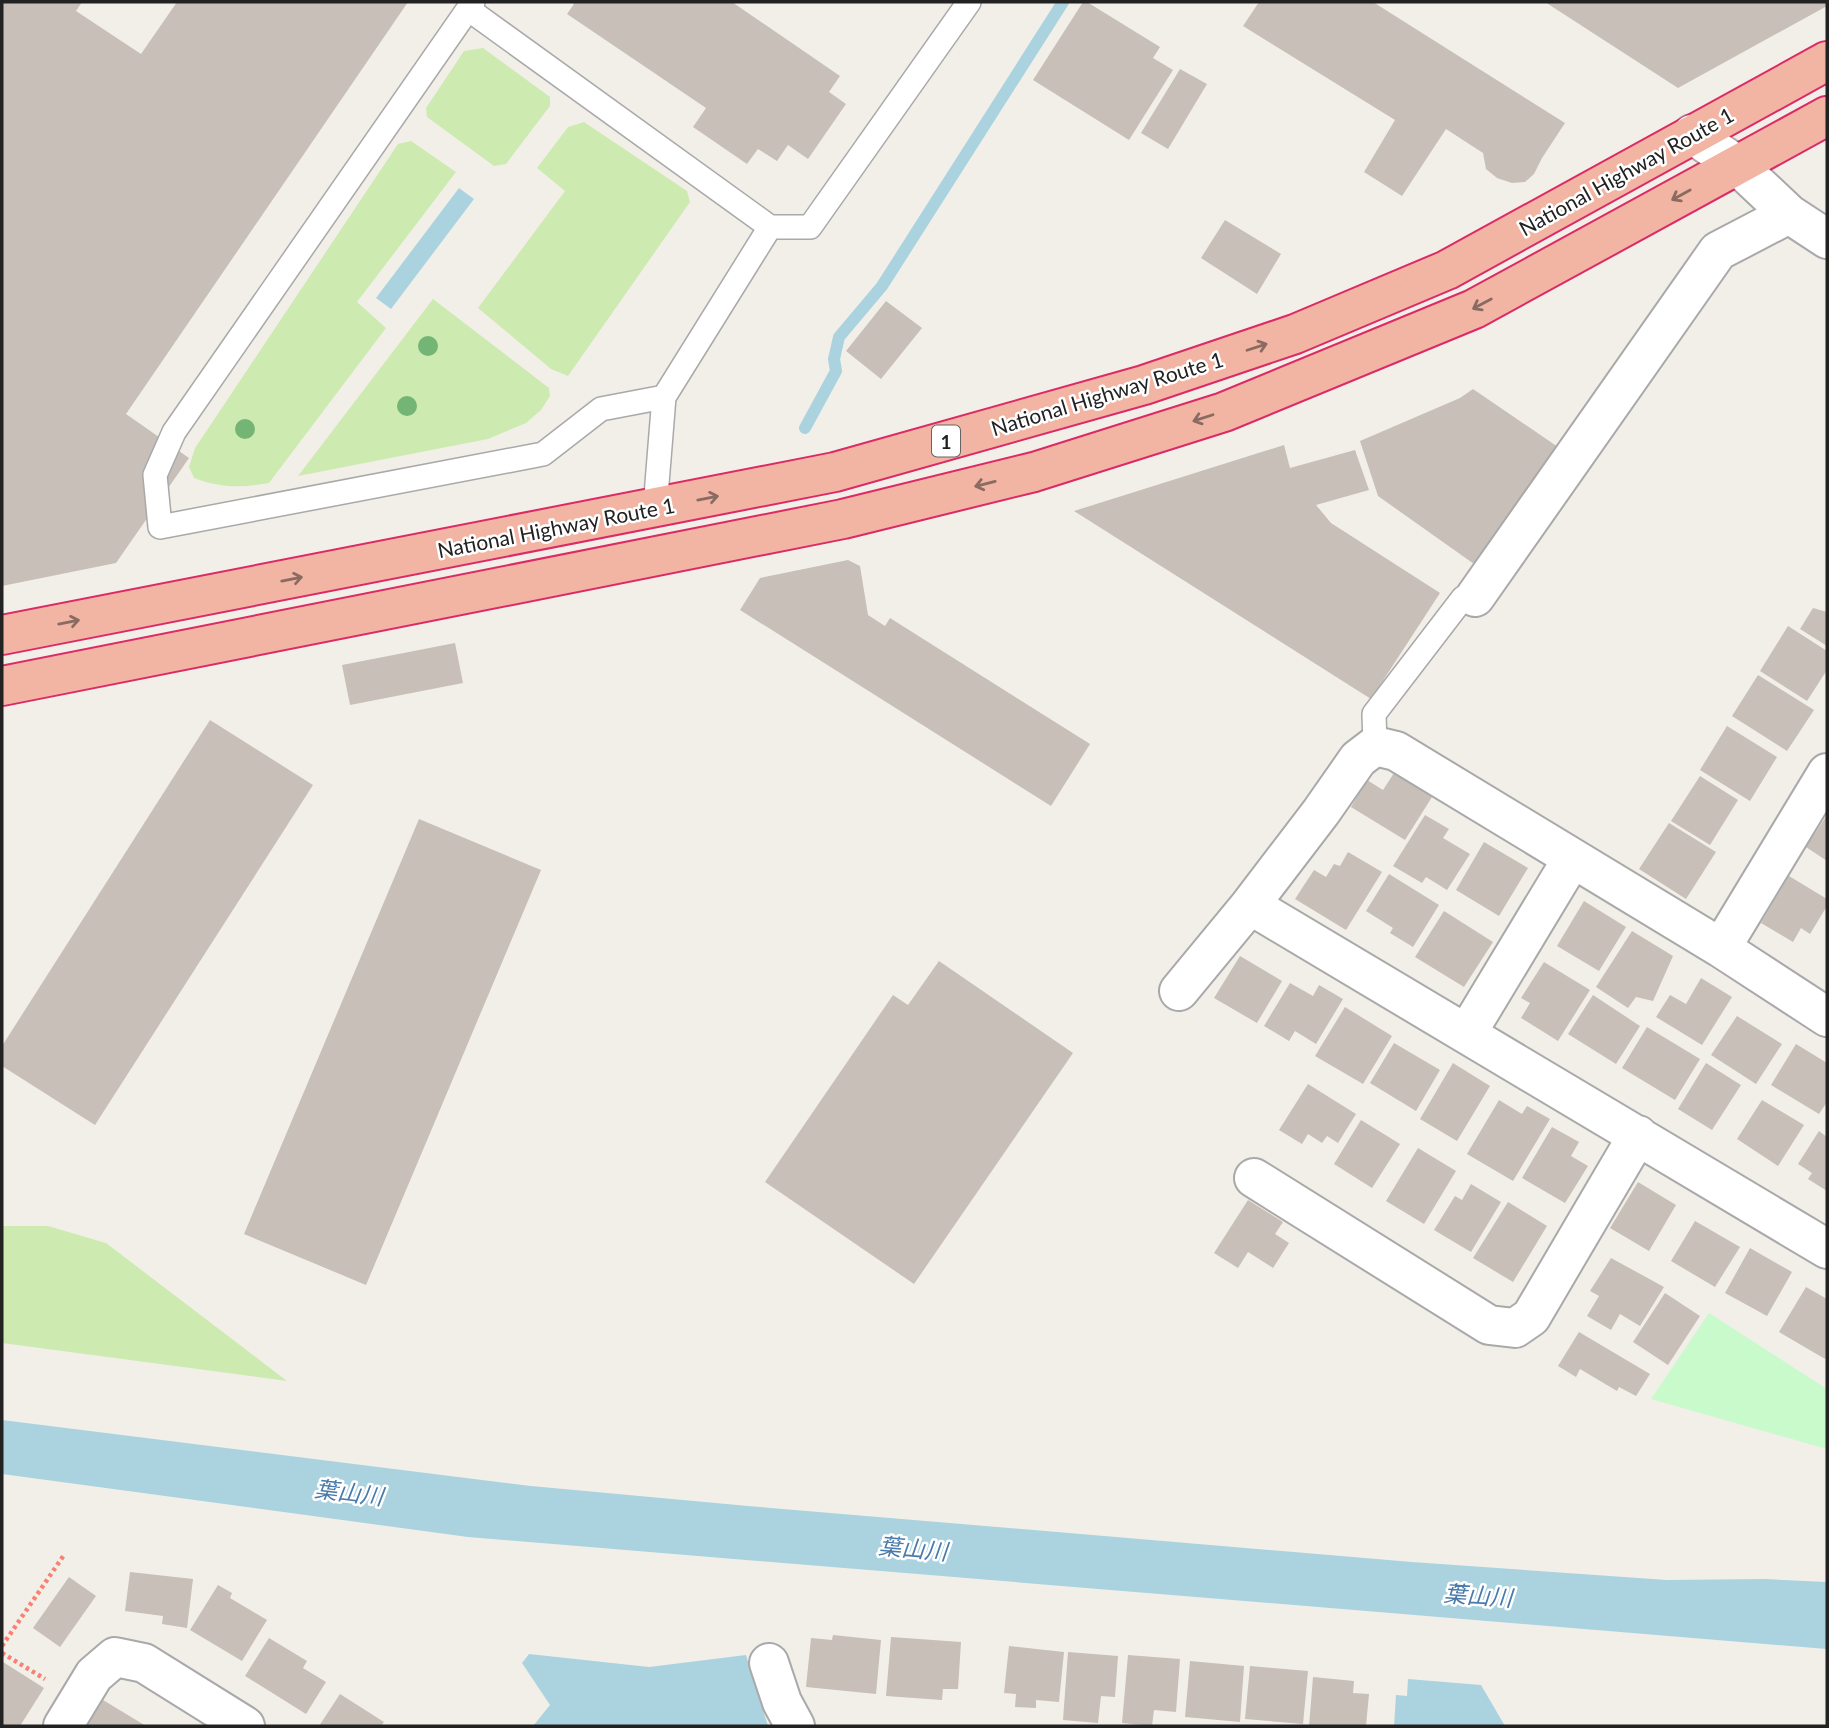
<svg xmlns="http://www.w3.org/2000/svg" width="1829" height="1728" font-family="Lato,'Noto Sans JP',sans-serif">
  <rect width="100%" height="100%" fill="#f2efe9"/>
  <path fill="#cdebb0" d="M483 48 550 97V106L506 164 494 166 427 117 426 108 464 51Z
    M584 122 687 191 690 202 568 376 551 369 478 308 565 191 537 168 568 127Z
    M411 141 456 172 357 302 386 328 269 483C242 488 220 488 194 478L189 467 195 448 398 144Z
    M433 299 549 388 550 396 541 410 526 423 488 439 298 476Z
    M2 1226H48L106 1243 287 1381 2 1343Z"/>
  <path fill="#c8facc" d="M1709 1313 1827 1389V1449L1651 1399Z"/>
  <path fill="#aad3df" d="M459 188 474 199 391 309 376 298Z
    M2 1420 531 1486 748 1506 1412 1562 1667 1580 1765 1579 1827 1582V1649L468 1537 2 1474Z
    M529 1654 649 1667 746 1655 768 1726H533L550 1705 522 1663Z
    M1408 1679 1481 1685 1505 1726H1394L1396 1695 1407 1696Z"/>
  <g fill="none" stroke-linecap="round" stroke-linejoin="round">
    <path stroke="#aad3df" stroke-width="12" d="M805 428 836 371 834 359 839 337 882 286 1063 2"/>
  </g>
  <path fill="#c7bfb8" d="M2 2H82L76 11 141 54 177 2H408L126 414 189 458 116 563 2 586Z
    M571 2H732L840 76 829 92 846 104 808 159 788 145 777 161 758 149 747 164 693 127 706 108 567 14 574 4Z
    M1083 2H1087L1160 47 1153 58 1173 70 1129 140 1033 80Z
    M1259 2H1373L1565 123 1542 158 1534 174 1525 182 1512 183 1497 178 1486 169 1483 153 1446 129 1402 196 1364 172 1395 120 1243 26Z
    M1545 2H1827V6L1678 88Z
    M1180 69 1207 84 1168 149 1141 133Z
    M1225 220 1281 254 1257 294 1201 258Z
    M886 301 922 328 881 379 846 351Z
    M1473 389 1558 447 1474 564 1378 496 1360 441 1460 398Z
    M1284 445 1290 468 1355 450 1369 490 1316 505 1331 523 1440 593 1371 699 1074 511Z
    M848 560 860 566 868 615 885 626 890 618 1090 744 1051 806 740 610 760 578Z
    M1813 608 1827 612V646L1800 629Z
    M1788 626 1827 651V670L1807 701 1760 671Z
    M455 643 463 683 350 705 342 665Z
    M1758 675 1814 710 1787 751 1732 716Z
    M210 720 313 785 95 1125 2 1066V1046Z
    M1727 726 1777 757 1750 801 1700 770Z
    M1394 773 1432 797 1405 840 1351 807 1367 780 1383 790Z
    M1700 776 1738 800 1710 845 1671 821Z
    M1425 815 1449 829 1443 838 1470 854 1447 890 1426 877 1422 883 1393 866Z
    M1827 815V861L1806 847Z
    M419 819 541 870 366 1285 244 1234Z
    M1669 823 1716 852 1686 899 1639 869Z
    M1484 842 1528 868 1499 916 1456 890Z
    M1348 852 1382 872 1346 930 1295 899 1314 870 1326 877 1334 864 1340 866Z
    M1389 874 1439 905 1413 947 1390 933 1393 928 1366 911Z
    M1789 876 1827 899V906L1810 934 1801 928 1793 942 1761 923Z
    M1584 901 1626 927 1599 971 1557 946Z
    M1444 911 1493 942 1464 987 1415 957Z
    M1632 931 1673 956 1653 1001 1636 997 1628 1008 1596 987Z
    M1240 956 1282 981 1257 1023 1214 998Z
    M939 961 1073 1053 914 1284 765 1182 893 995 908 1005Z
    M1544 962 1590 990 1558 1041 1521 1018 1530 1003 1521 998Z
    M1701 978 1732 997 1702 1045 1656 1017 1670 995 1686 1004Z
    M1290 983 1313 996 1319 985 1343 999 1316 1044 1295 1031 1289 1041 1264 1026Z
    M1593 995 1640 1026 1616 1064 1568 1034Z
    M1345 1007 1392 1036 1363 1084 1315 1056Z
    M1737 1016 1782 1044 1756 1084 1711 1055Z
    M1647 1027 1700 1059 1675 1100 1622 1068Z
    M1394 1043 1440 1070 1416 1111 1370 1083Z
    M1796 1044 1827 1063V1102L1819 1114 1771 1085Z
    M1453 1063 1490 1086 1457 1141 1420 1119Z
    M1706 1063 1741 1085 1712 1130 1678 1109Z
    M1308 1084 1356 1114 1338 1143 1327 1136 1322 1143 1308 1134 1302 1144 1279 1130Z
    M1499 1100 1522 1114 1527 1106 1550 1119 1513 1181 1467 1154Z
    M1762 1100 1804 1125 1778 1166 1737 1139Z
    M1361 1120 1400 1144 1372 1188 1334 1164Z
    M1552 1127 1579 1142 1571 1156 1588 1166 1565 1203 1522 1178Z
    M1819 1131 1827 1137V1191L1808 1179 1812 1173 1798 1164Z
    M1418 1148 1456 1171 1424 1224 1386 1201Z
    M1638 1182 1676 1205 1649 1251 1610 1228Z
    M1471 1184 1501 1202 1471 1252 1434 1230 1455 1196 1462 1200Z
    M1248 1200 1283 1222 1275 1234 1289 1243 1273 1268 1248 1252 1238 1268 1214 1253Z
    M1508 1202 1547 1226 1513 1282 1473 1258Z
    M1695 1221 1740 1247 1715 1287 1671 1261Z
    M1750 1248 1792 1272 1767 1316 1725 1293Z
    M1611 1258 1664 1287 1640 1326 1620 1314 1611 1330 1587 1316 1599 1296 1590 1291Z
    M1806 1287 1827 1299V1355L1825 1359 1779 1332Z
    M1665 1293 1700 1316 1668 1365 1633 1342Z
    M1579 1332 1650 1374 1636 1396 1619 1387 1617 1391 1580 1369 1576 1377 1558 1366Z
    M130 1572 193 1579 187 1628 162 1624 163 1616 125 1611Z
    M69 1577 96 1596 60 1647 33 1628Z
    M218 1585 232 1593 230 1598 267 1620 242 1661 190 1630Z
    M833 1635 881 1640 876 1694 806 1687 811 1638 832 1640Z
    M891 1637 961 1642 958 1689H943L942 1700 886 1696Z
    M269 1638 307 1661 303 1668 326 1682 306 1714 245 1676Z
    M1009 1646 1064 1652 1059 1702 1036 1700V1708L1015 1707 1016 1694 1004 1693Z
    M1068 1652 1118 1656 1115 1697 1101 1696 1098 1723 1063 1720Z
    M1128 1655 1180 1659 1176 1712 1154 1710 1152 1726 1122 1723Z
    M1190 1661 1244 1666 1240 1722 1185 1717Z
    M3 1662 44 1688 20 1726H2Z
    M1250 1666 1308 1671 1303 1724 1245 1719Z
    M1313 1677 1354 1681 1353 1693 1369 1694 1366 1726H1309Z
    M340 1694 384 1722 381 1726H319Z
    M103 1700 146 1726H87Z"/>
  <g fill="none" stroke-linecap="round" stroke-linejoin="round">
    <g stroke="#a9a9a9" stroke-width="26">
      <path id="service" d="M473 2 174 432 155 475 160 527 543 454 601 409 664 397
        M468 9 770 227
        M655 508 664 397 770 227H810L969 2
        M1375 746 1374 714 1463 598 1475 597"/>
    </g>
    <g stroke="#a9a9a9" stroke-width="42">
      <path id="minor" d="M1692 134 1737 165 1789 214 1827 239
        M1475 597 1718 251 1789 214
        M1721 948 1827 773
        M1179 991 1250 905
        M1827 1017 1721 948 1396 751 1375 746 1358 759 1321 812 1250 905 1827 1249
        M1467 1033 1572 859
        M1254 1178 1489 1325 1515 1328 1531 1317 1638 1135
        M769 1663 782 1702 795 1726
        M63 1726 94 1675 115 1657 144 1663 245 1726"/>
    </g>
    <g stroke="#dc2a67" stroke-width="42">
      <path id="trunk" d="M2 635 835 472 1144 385 1295 334 1447 270 1827 61
        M2 686 843 519 1034 472 1224 412 1474 309 1827 116"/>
    </g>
    <path stroke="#fa8072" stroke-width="4.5" stroke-dasharray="3.5 3.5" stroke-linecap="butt" d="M2 1646 64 1555
      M2 1653 45 1679"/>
    <use href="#service" stroke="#fff" stroke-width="23"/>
    <use href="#minor" stroke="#fff" stroke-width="38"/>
    <use href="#trunk" stroke="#f2b4a3" stroke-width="38"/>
  </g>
  <g fill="#74b475">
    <circle cx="428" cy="346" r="10"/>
    <circle cx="407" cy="406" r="10"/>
    <circle cx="245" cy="429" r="10"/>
  </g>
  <defs><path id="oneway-shaft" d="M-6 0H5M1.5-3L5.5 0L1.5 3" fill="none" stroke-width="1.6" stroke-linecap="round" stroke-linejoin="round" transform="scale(1.75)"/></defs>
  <g stroke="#8a6b62">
    <use href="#oneway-shaft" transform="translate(1681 195) rotate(151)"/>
    <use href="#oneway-shaft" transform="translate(1482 304) rotate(152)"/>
    <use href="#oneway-shaft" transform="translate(1257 347) rotate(-18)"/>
    <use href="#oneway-shaft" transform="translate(1203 418) rotate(162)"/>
    <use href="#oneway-shaft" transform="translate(985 484) rotate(166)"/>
    <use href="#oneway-shaft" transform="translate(708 498) rotate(-11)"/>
    <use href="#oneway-shaft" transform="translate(292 579) rotate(-11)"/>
    <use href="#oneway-shaft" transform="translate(69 622) rotate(-11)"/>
  </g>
  <g text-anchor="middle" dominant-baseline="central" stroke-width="5" stroke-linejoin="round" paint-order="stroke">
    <rect fill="#fff" stroke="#646464" stroke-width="2" x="932" y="425.5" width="28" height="31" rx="5"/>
    <g font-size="19" font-weight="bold" fill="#222">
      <text x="946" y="441">1</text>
    </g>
    <g font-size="21" fill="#222" stroke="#fff">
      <text transform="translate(1626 171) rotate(-29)">National Highway Route 1</text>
      <text transform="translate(1107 393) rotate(-17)">National Highway Route 1</text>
      <text transform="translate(556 527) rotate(-11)">National Highway Route 1</text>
    </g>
    <g font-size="23" font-style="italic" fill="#4a7aab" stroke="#fff">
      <text transform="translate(349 1492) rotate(7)">葉山川</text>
      <text transform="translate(913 1548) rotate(5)">葉山川</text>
      <text transform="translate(1478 1595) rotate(4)">葉山川</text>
    </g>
  </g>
  <rect width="1829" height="1728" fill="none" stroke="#222222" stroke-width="7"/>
</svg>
